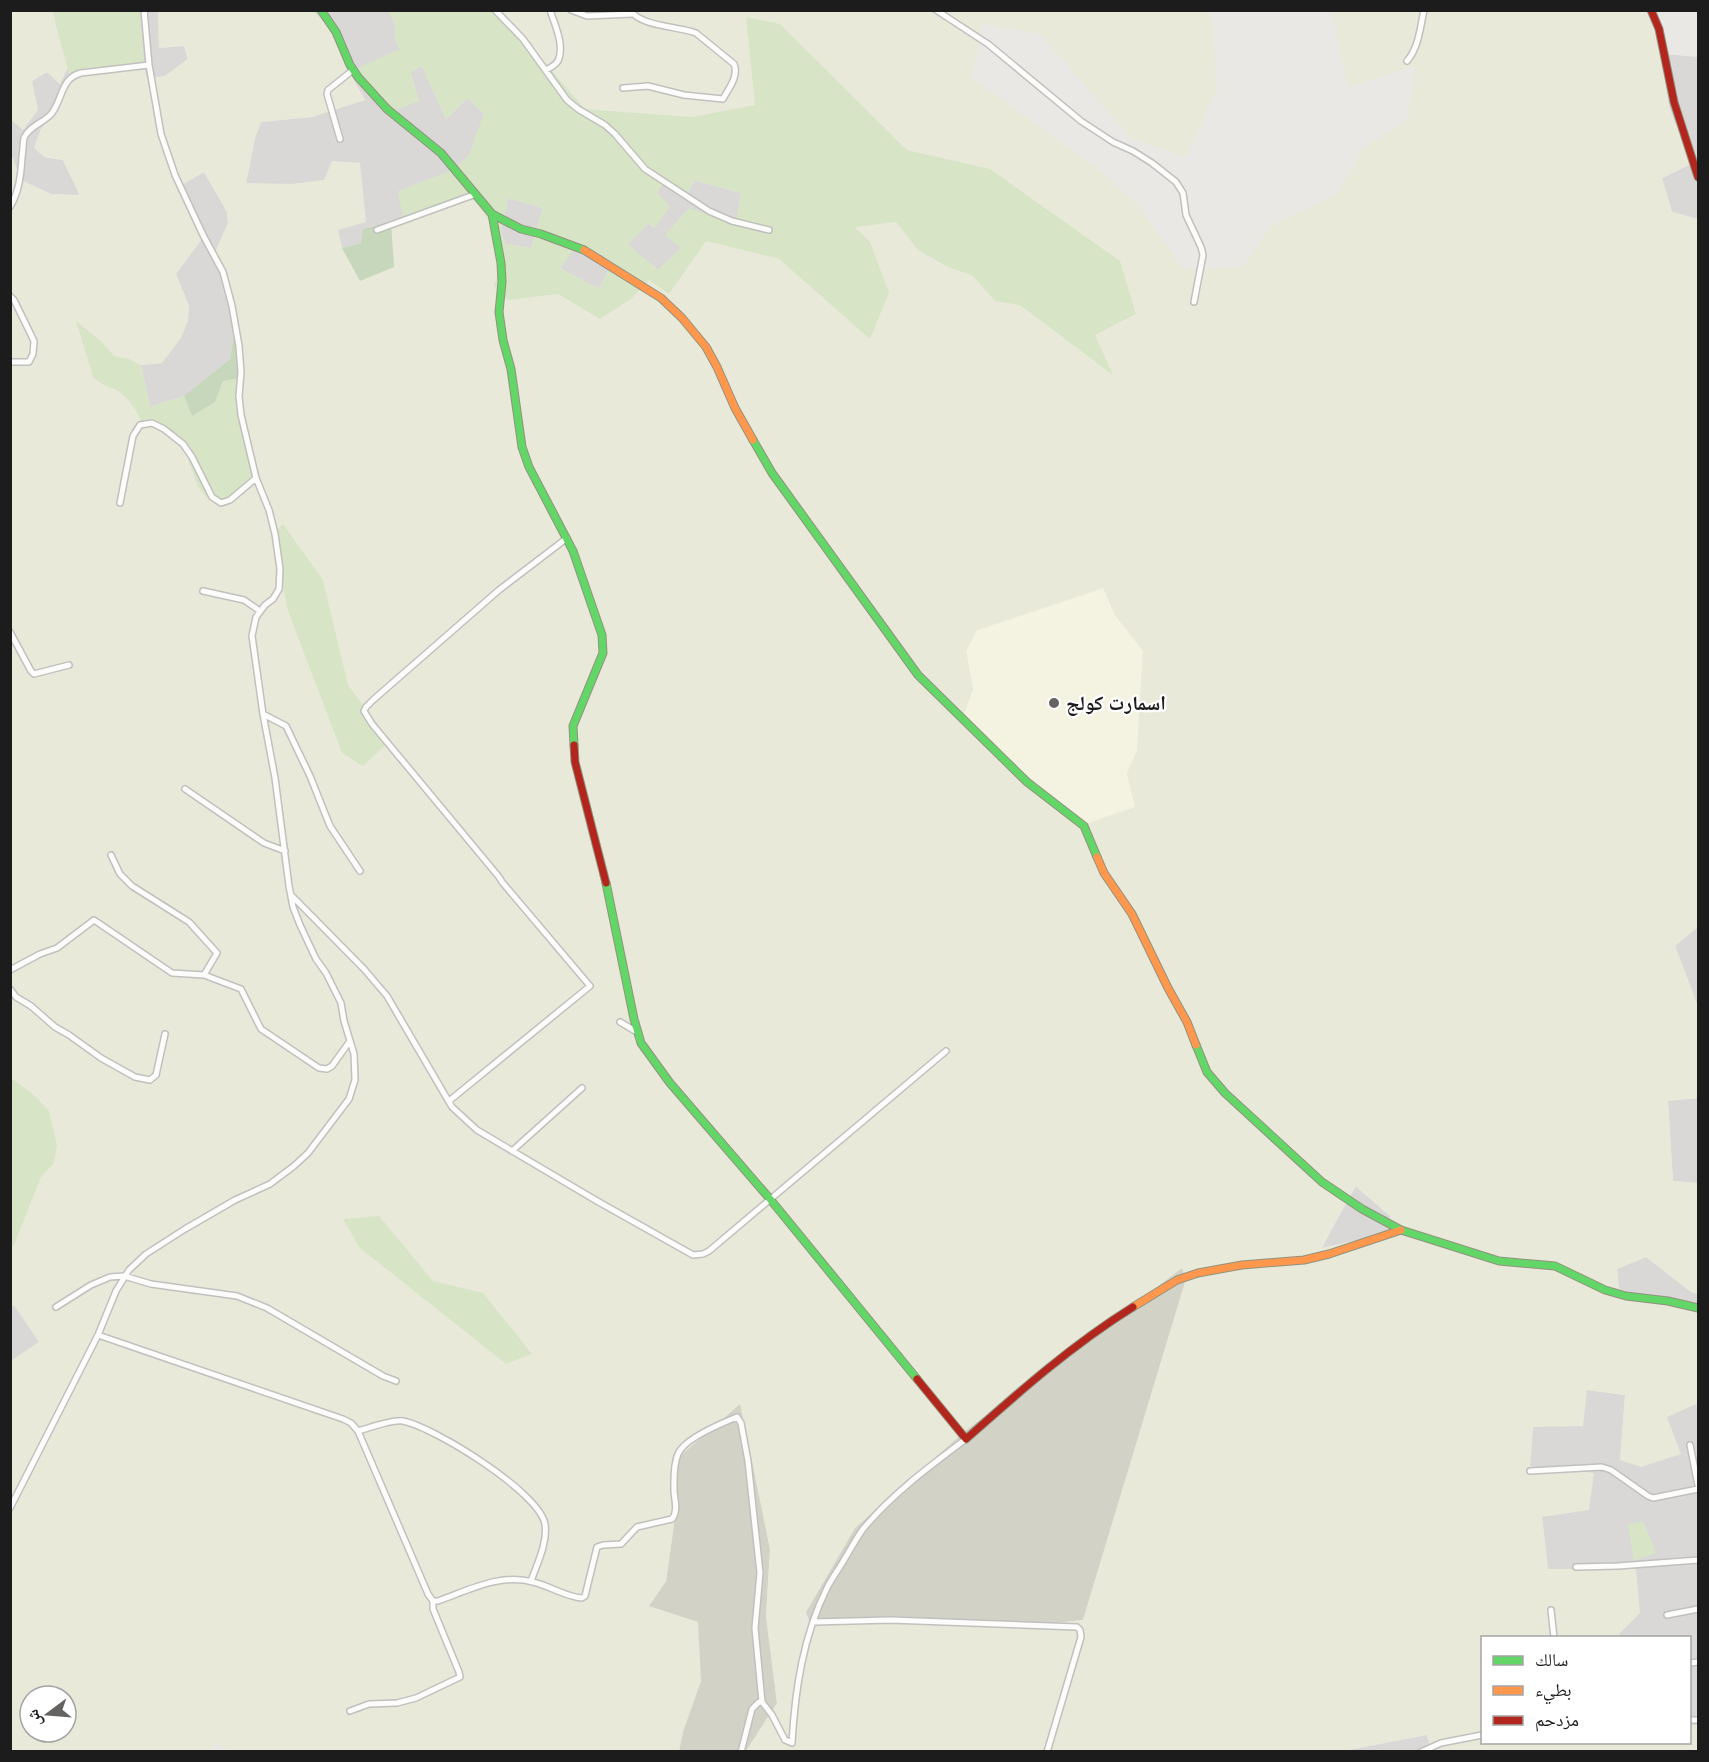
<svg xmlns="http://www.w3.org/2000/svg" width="1709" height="1762" font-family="Karla,'Noto Naskh Arabic',sans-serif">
  <rect width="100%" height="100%" fill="#eae8e5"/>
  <path fill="#d9d8d6" d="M140 11H158L159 48 184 46 188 59 165 76 146 79 144 66Z
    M313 11H388L395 23V39L411 72 422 66 446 119 467 98 484 113 480 131 469 155 455 169 403 219 363 229 361 243 342 248 325 180 293 184H246L255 138 261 122 312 117 365 100 345 65 334 33Z
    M1661 54 1698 57V219L1672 212 1662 178 1691 164 1669 107Z
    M68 67 71 83 61 98 56 112 41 129 44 157 63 160 80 196 51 194 21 180 11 153V120L32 81 47 72 60 84Z
    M204 172 227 212 228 223 216 250 228 292 235 327 230 359 184 396 150 407 141 365 162 363 189 306 176 274 204 236 179 186Z
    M694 180 741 193 736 225 681 248 658 270 627 244 649 223 654 228 669 207 657 193 664 181 687 195Z
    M508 198 543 208 531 248 506 244 501 233Z
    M577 244 613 262 599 289 560 268Z
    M1698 927V1007L1675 945Z
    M1698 1098V1183L1673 1181 1668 1101Z
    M1356 1186 1390 1216 1388 1236 1364 1239 1321 1248Z
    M1646 1257 1691 1292 1698 1294V1313L1619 1289 1617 1269Z
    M14 1305 39 1342 11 1361V1307Z
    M1587 1390 1625 1395 1620 1460 1667 1416 1698 1403V1725L1690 1726V1638L1620 1637 1619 1634 1548 1569 1542 1517 1594 1473 1528 1466 1533 1427Z
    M1427 1735 1431 1751 1339 1752V1751Z"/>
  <path fill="#f4f2e0" d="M1103 588 1115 615 1143 651 1137 751 1127 773 1135 807 1086 824 1009 761 963 717 973 689 966 651 977 630Z"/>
  <path fill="#d3d2c7" d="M1182 1268 1186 1279 1083 1620 1037 1625 809 1620 806 1612 855 1528 965 1431Z
    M741 1403 770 1549 766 1616 777 1703 746 1751H679L683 1732 649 1606 666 1581 675 1517 674 1461Z"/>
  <path fill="#e9e9d9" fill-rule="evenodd" d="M11 11H53L56 32 68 67 60 84 47 72 32 81 38 110 23 130 11 120Z
    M158 11H313L334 33 345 65 365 100 312 117 261 122 255 138 246 183 293 184 324 180 332 161 360 163 366 222 338 230 342 248 394 267 391 222 473 200 491 224 508 300 558 294 600 319 631 299 649 280 670 294 706 241 779 259 870 338 854 227 896 222 918 250 938 263 974 276 995 301 1020 305 1112 374 1095 335 990 169 908 150 780 24 746 17 755 105 692 117 585 109 500 11H1212L1217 91 1186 157 1131 138 1040 34 982 24 972 78 1095 167 1136 203 1184 269 1243 267 1272 225 1337 195 1363 149 1407 120 1415 66 1348 87 1331 11H1643L1646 13 1659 45 1669 107 1691 164 1662 178 1672 212 1698 219V927L1675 946 1698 1007V1098L1668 1101 1673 1181 1698 1183V1294L1691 1292 1646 1257 1617 1269 1619 1289 1698 1313V1403L1667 1417 1681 1454 1641 1467 1620 1460 1625 1395 1587 1390 1583 1426 1533 1427 1530 1471 1594 1473 1589 1510 1542 1517 1548 1569H1636L1640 1613 1619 1634 1620 1637 1482 1638V1742H1690V1726L1698 1725V1751H1431L1427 1735 1339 1752 746 1751 777 1703 766 1616 770 1549 740 1404 674 1461 675 1517 666 1581 649 1606 698 1622 701 1681 683 1732 679 1751 234 1752 212 1742V1752L11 1751V1361L39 1342 14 1305 11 1307V1248L14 1245 41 1177 54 1163 57 1145 49 1111 36 1097 10 1077V153L21 180 51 194 80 195 63 160 44 157 34 148 41 129 56 112 63 93 71 83 84 74 144 66 147 79 165 76 188 59 184 46 159 48ZM204 172 227 212 228 224 216 250 228 292 241 378 240 396 243 430 198 487 186 454 177 440 165 429 139 414 125 398 117 391 100 384 77 322 102 342 114 356 129 359 141 365 162 363 181 338 188 321 189 306 176 274 204 236 180 186ZM272 534 323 580 348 685 390 741 342 753 288 611ZM1103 586 1115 615 1143 651 1137 751 1127 773 1135 807 1086 824 1010 761 963 717 973 689 966 651 977 630 1103 588ZM1355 1186 1390 1216 1388 1236 1364 1239 1322 1248ZM379 1216 433 1281 532 1354 506 1364 360 1248ZM1182 1268 1186 1279 1083 1620 1037 1625 809 1620 801 1631 806 1612 855 1528 965 1431ZM30 1696H66V1732H30Z"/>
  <path fill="#d7e5c6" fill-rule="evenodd" d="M53 11H140L144 66 84 74 71 83C66 58 57 35 53 11Z
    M388 11H500L585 109 692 117 755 105 746 17 780 24 907 150 990 169 1120 261 1136 314 1095 335 1113 375 1020 305 995 301 973 276 946 266 918 250 896 222 855 227 870 242 889 293 870 339 779 259 706 241 669 294 649 280 631 299 600 319 558 294 508 300 494 286 499 272 497 249 491 224 474 200 403 219 398 191 455 169 469 155 484 113 467 98 446 119 422 66 411 72 419 101 396 110 371 87 357 69 400 49 395 39V23ZM694 180 741 193 735 224 689 208 665 235 681 248 658 270 628 244 649 223 655 228 670 206 657 193 664 181 687 196ZM508 198 543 208 531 248 506 244 501 233ZM577 245 613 262 599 289 560 268Z
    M76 321 102 342 114 356 129 359 141 365 150 407 184 396 192 416 215 402 223 381 241 378 240 396 243 430 256 482C240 494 230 504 209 500L198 487 186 454 177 440 165 429 143 426C138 413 130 399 118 391 108 386 102 386 93 377Z
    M283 524 323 580 348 685 390 741 363 766 342 753 288 611 272 534Z
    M10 1077 36 1097 49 1111 57 1145 54 1163 41 1177 14 1245 11 1248Z
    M379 1216 433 1281 483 1293 532 1354 506 1364 360 1248 343 1219Z
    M1643 1521 1656 1553 1634 1561 1628 1525Z"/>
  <path fill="#c6d7bc" d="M391 222 394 267 360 281 342 248 361 243 363 229Z
    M235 327 241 378 223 381 215 402 192 416 184 396 230 359Z"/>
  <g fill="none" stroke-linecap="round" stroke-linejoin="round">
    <g stroke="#c1c0bf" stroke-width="8">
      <path id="street" d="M495 10 523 39 567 100 578 109 605 125 615 134 645 169 709 211 732 221 769 230
        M571 10 587 16 632 14
        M936 10 988 44 1081 121 1113 142 1133 151 1152 163 1176 182 1183 193 1186 215 1201 247 1203 255 1194 302
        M1407 61C1419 47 1420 28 1424 10
        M546 70C550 68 555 65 558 61 565 46 555 25 550 10
        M623 88 648 86 684 95 723 99C729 88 739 76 734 64L696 33C678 26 641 27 630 10
        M340 139 327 94 328 90 353 70
        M10 207C19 192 21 175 22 157 23 151 23 144 24 138 29 126 44 123 52 113 63 98 61 78 81 73L149 65
        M377 230 476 194
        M10 296 14 300 34 341 33 354 29 362H10
        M120 503 133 436 140 425 152 423 164 429 183 444 192 457 212 497 221 503 230 500 256 478
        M203 591 244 600 260 611
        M10 632 31 671 34 674 69 665
        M263 714 286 726 310 776 330 826 360 871
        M185 789 264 843 285 851
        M111 855 120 874 132 886 189 922 217 953 204 975
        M292 896 364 969 387 996 452 1107 477 1130 597 1201 693 1255 703 1254 709 1251 946 1051
        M10 970 40 954 57 948 94 920 172 973 204 975 241 989 261 1029 319 1068 327 1069 332 1066 350 1041
        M10 989 16 997 31 1006 55 1027 69 1035 101 1058 135 1077 150 1080 156 1075 165 1034
        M620 1022 637 1032
        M449 1101 590 986 502 882 499 877 372 724 364 711 366 707 373 700 499 590 567 538
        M512 1151 582 1088
        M56 1307 91 1285 110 1277 124 1276 151 1284 237 1296 267 1308 383 1376 396 1381
        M98 1335 343 1419 351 1423 358 1431 428 1594 433 1601V1609L459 1672 460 1677 416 1698 397 1703 369 1704 350 1711
        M358 1431C369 1428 393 1419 403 1421 434 1427 539 1492 545 1524 548 1542 537 1564 531 1581
        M1690 1445 1698 1485
        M1530 1471 1602 1467 1611 1470 1648 1496 1653 1498 1698 1489
        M10 1508 98 1335 116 1291 129 1270 146 1254 185 1229 235 1200 270 1184 294 1166 308 1153 349 1099 355 1080 354 1054 344 1021 341 1003 326 973 316 959 300 925 293 907 289 886 275 778 263 714 252 636 256 617 265 605 273 599 279 589 280 569 275 534 269 510 256 478 241 415 239 396 241 372 239 346 232 306 223 272 203 235 175 175 161 134 149 65 144 10
        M1576 1567 1618 1566 1698 1560
        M433 1601H438C469 1590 500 1573 533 1582 550 1586 566 1597 582 1598L585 1596 597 1547 603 1545 621 1544 637 1527 672 1519C678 1512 675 1501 674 1492 674 1481 673 1465 678 1454 684 1439 722 1423 737 1417L741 1423 748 1461 760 1573 755 1628 762 1702
        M1551 1610 1554 1638
        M1667 1615 1698 1609
        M813 1622 891 1620 1077 1627 1080 1630 1081 1637 1047 1752
        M1690 1663 1698 1662
        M1690 1720H1698
        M741 1752 752 1709 759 1702H762L772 1715 785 1740 792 1743C795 1690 803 1636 827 1588 832 1578 839 1569 844 1560 850 1550 856 1539 863 1529 892 1494 930 1466 966 1439
        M1421 1752 1441 1743 1482 1735"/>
    </g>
    <g stroke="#91927f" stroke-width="9">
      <path id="fast" d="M321 10 336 32 350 65 358 77 387 109 441 153 492 214 521 229 541 234 584 250
        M492 214 501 263 502 282 499 312 503 340 511 369 522 447 529 467 573 551 602 635 603 653 573 726 574 745
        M753 440 772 473 918 675 1027 782 1084 826 1097 857
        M606 883 634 1019 641 1043 670 1083 770 1199 917 1379
        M1196 1045 1207 1072 1225 1093 1322 1182 1362 1209 1401 1230 1499 1261 1555 1266 1605 1290 1626 1296 1668 1301 1698 1308"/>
    </g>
    <g stroke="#91927f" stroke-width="9">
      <path id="slow" d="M584 250 661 298 682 318 706 347 717 367 735 408 753 440
        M1097 857 1104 873 1132 914 1168 988 1187 1022 1196 1045
        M1133 1307 1177 1280 1198 1273 1242 1265 1304 1260 1329 1254 1401 1230"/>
    </g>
    <g stroke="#91927f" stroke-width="9">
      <path id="jam" d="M1651 10 1659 29 1674 102 1698 177
        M574 745 575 762 606 883
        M917 1379 966 1439C1019 1392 1072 1345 1133 1307"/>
    </g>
    <use href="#street" stroke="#fcfcfb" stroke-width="5"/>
    <use href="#fast" stroke="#63d668" stroke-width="7"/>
    <use href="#slow" stroke="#ff974d" stroke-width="7"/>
    <use href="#jam" stroke="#b3261e" stroke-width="7"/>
  </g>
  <circle fill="#646362" stroke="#fff" stroke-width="2" cx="1054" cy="703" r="6"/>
  <g text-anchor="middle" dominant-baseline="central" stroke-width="4.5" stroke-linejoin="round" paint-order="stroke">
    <g font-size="20" font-weight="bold" fill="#1c1c1c" stroke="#fff" text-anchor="start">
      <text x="1066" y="703">اسمارت كولج</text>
    </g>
  </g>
  <rect width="1709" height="1762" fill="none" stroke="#1c1c1c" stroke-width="24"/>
  <rect x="1481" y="1636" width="210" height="108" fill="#ffffff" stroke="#a4a4a4" stroke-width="1.5"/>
  <rect x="1493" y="1656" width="30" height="9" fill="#63d668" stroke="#a4a4a4" stroke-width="1.5"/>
  <text x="1535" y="1666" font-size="18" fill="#1c1c1c">سالك</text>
  <rect x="1493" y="1686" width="30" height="9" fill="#ff974d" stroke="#a4a4a4" stroke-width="1.5"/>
  <text x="1535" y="1696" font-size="18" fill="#1c1c1c">بطيء</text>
  <rect x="1493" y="1716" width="30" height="9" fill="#b3261e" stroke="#a4a4a4" stroke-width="1.5"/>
  <text x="1535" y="1726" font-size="18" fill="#1c1c1c">مزدحم</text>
  <g transform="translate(48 1714) rotate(254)"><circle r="28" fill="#ffffff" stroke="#a4a4a4" stroke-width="1.5"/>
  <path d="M0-4.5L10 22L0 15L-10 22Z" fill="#646362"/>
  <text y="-9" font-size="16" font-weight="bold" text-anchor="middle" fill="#1c1c1c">ش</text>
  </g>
</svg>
